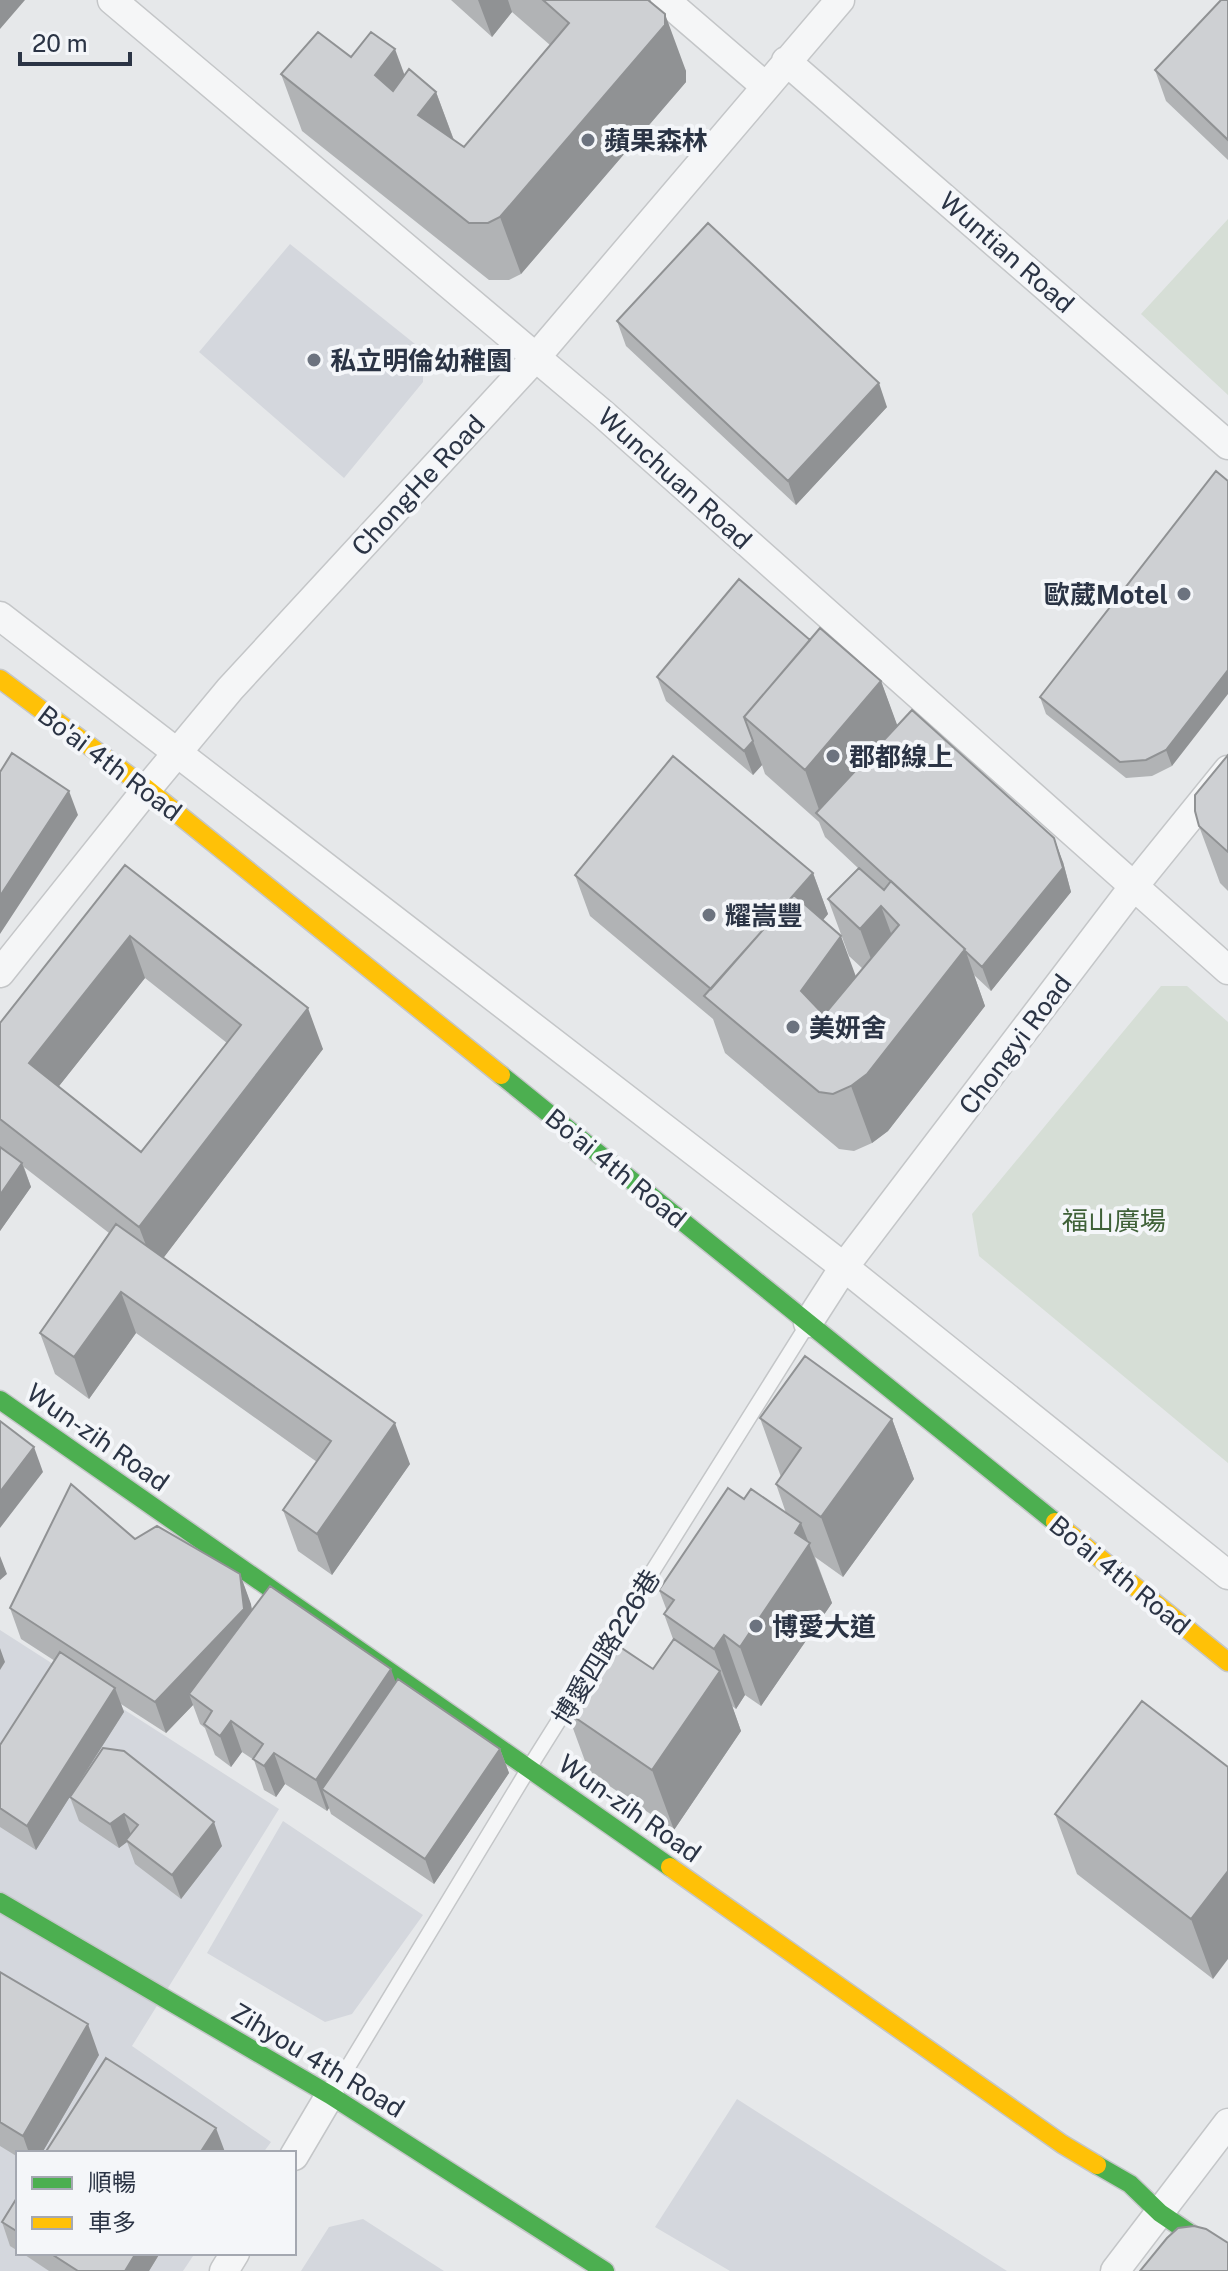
<svg xmlns="http://www.w3.org/2000/svg" width="1228" height="2271" font-family="'Public Sans','Noto Sans TC',sans-serif">
  <rect width="100%" height="100%" fill="#e6e8ea"/>
  <path fill="#d4d7dd" d="M290 244 415 344 423 368V382L344 478 199 352Z
    M0 1630 279 1809 132 2046 271 2142 263 2153H18V2253H195L183 2271H0Z
    M283 1821 423 1915 352 2014 325 2022 207 1953Z
    M737 2099 1007 2271H730L655 2227Z
    M363 2219 444 2271H301L329 2227Z"/>
  <path fill="#d6ded6" d="M1228 219V395L1141 314Z
    M1161 986H1187L1228 1022V1463L979 1256 972 1214Z"/>
  <g fill="none" stroke-linecap="round" stroke-linejoin="round">
    <g stroke="#c4c6c8" stroke-width="17">
      <path id="lane" d="M331 2095 529 1768 806 1327"/>
    </g>
    <g stroke="#c4c6c8" stroke-width="31">
      <path id="street" d="M112 0 603 414 1228 970
        M665 0 765 86
        M786 61 1228 445
        M0 616 844 1267 1228 1575
        M0 973 147 789 230 689 537 356 840 0
        M808 1323 844 1267 1134 886 1228 770
        M294 2156 330 2095
        M224 2271 235 2253
        M1115 2271 1228 2123"/>
    </g>
    <g stroke="#c4c6c8" stroke-width="21">
      <path id="fast" d="M501 1075 1055 1522
        M0 1400 670 1867
        M0 1902 330 2095 605 2271
        M1097 2165 1130 2184 1160 2213 1228 2259"/>
    </g>
    <g stroke="#c4c6c8" stroke-width="21">
      <path id="slow" d="M0 679 147 789 501 1075
        M1055 1522 1228 1662
        M670 1867 1062 2144 1097 2165"/>
    </g>
    <use href="#lane" stroke="#f5f6f7" stroke-width="14"/>
    <use href="#street" stroke="#f5f6f7" stroke-width="28"/>
    <use href="#fast" stroke="#4caf50" stroke-width="18"/>
    <use href="#slow" stroke="#ffc107" stroke-width="18"/>
  </g>
  <path fill="#b1b3b5" fill-rule="evenodd" d="M451 0H648L686 71V82L521 274 509 280H489L302 131 281 74 351 57 405 75 436 92 454 140 464 147 550 45 512 12 492 37Z
    M1228 0V160L1166 101 1155 70Z
    M617 321 887 407 796 505 626 346Z
    M1216 471 1172 766 1152 776 1126 778 1046 714 1040 697Z
    M810 640 881 681 897 726 1063 862 1071 892 991 991 974 975 985 1006 888 1131 872 1143 854 1151 839 1149 725 1053 713 1019 590 916 575 875 813 873 828 914 823 920 856 977 863 969 849 956 828 899 858 868 825 837 819 822 765 774 762 765 753 775 666 701 657 677Z
    M1228 755V891L1220 883 1199 826Z
    M125 865 323 1049 163 1258 410 1464 332 1575 298 1551 283 1510 317 1462 136 1333 89 1399 55 1374 40 1333 109 1233 24 1167 31 1187 0 1231V1023ZM145 978 227 1043 141 1152 58 1087Z
    M760 1418 892 1419 914 1479 843 1577 815 1557 832 1603 761 1706 745 1695 736 1709 732 1706 741 1731 674 1830 589 1772 567 1712 653 1669 673 1639 664 1614 667 1611 659 1590 744 1499 786 1513 776 1484 781 1477Z
    M135 1539 240 1574 252 1609 396 1682 500 1749 509 1773 434 1884 331 1814 329 1808 327 1811 285 1784 276 1797 264 1790 254 1760 242 1752 231 1767 215 1755 205 1728 200 1724 193 1705 166 1733 121 1704 124 1712 36 1850 0 1827V1745L55 1661 21 1639 10 1608Z
    M1228 1767 1213 1979 1077 1874 1055 1814Z
    M70 1797 222 1846 181 1899 135 1864 127 1842 119 1848 79 1821Z
    M0 1972 99 2055 42 2153H18V2157L0 2146Z
    M18 2196V2251L10 2246 2 2222Z
    M22 2253H160L149 2271H49Z"/>
  <path fill="#909294" d="M0 0H25L0 29Z
    M478 0H508L512 12 492 37Z
    M665 14 686 71V82L521 274 500 217Z
    M395 49 416 106 396 132 375 75Z
    M436 92 457 149 418 115Z
    M879 383 887 407 796 505 788 481Z
    M1228 670V694L1172 766 1166 750Z
    M881 681 902 738 822 818 805 770Z
    M753 741 762 765 753 775 744 751Z
    M69 791 78 815 0 934V896Z
    M1054 838 1063 862 1071 892 991 991 982 967Z
    M813 873 828 914 737 1024 714 991Z
    M881 906 902 963 881 986 860 929Z
    M130 936 145 978 44 1105 29 1063Z
    M841 936 862 993 821 1048 801 991Z
    M965 949 985 1006 888 1131 872 1143 851 1086Z
    M308 1008 323 1049 155 1269 139 1227Z
    M22 1163 31 1187 0 1231V1195Z
    M121 1292 136 1333 89 1399 74 1357Z
    M892 1419 914 1479 843 1577 821 1517Z
    M395 1423 410 1464 332 1575 317 1534Z
    M34 1447 43 1472 0 1528V1492Z
    M801 1523 832 1603 761 1706 740 1647 795 1533Z
    M0 1556 7 1574 0 1580Z
    M240 1574 251 1604 256 1640 189 1694 193 1705 166 1733 155 1702Z
    M724 1635 745 1695 736 1709 714 1649Z
    M0 1648 5 1662 0 1670Z
    M391 1669 402 1700 322 1789 329 1808 327 1811 316 1780Z
    M720 1671 741 1731 674 1830 652 1770Z
    M115 1688 124 1712 36 1850 27 1826Z
    M231 1721 242 1752 231 1767 220 1736Z
    M500 1749 509 1773 434 1884 425 1859Z
    M274 1753 285 1784 276 1797 264 1766Z
    M124 1814 132 1838 126 1840 127 1842 119 1848 110 1824Z
    M214 1822 222 1846 181 1899 172 1875Z
    M1228 1871V1959L1213 1979 1191 1919Z
    M88 2024 99 2055 42 2153H29L23 2136Z
    M216 2128 225 2152 200 2153Z
    M136 2253H160L149 2271H125Z"/>
  <path fill="#ced0d3" stroke="#909294" stroke-width="2" fill-rule="evenodd" d="M543 0H648L665 14V25L500 217 488 223H469L281 74 318 32 351 57 371 32 395 49 375 75 393 91 409 69 436 92 418 115 464 147 569 23Z
    M1221 0H1228V140L1155 70Z
    M708 223 879 383 788 481 617 321Z
    M1216 471 1228 481V670L1166 750 1146 760 1120 762 1040 697Z
    M739 579 810 640 744 717 753 741 744 751 657 677Z
    M820 628 881 681 805 770 744 717Z
    M912 710 1054 838 1063 868 982 967 964 950 965 949 816 813Z
    M12 753 69 791 0 896V772Z
    M1228 755V852L1199 826 1195 811V795Z
    M673 756 813 873 711 989 575 875Z
    M125 865 308 1008 139 1227 0 1119V1023ZM130 936 241 1025 141 1152 29 1063Z
    M859 868 884 890 891 881 965 949 867 1074 851 1086 833 1094 819 1092 704 996 794 895 841 936 801 991 824 1015 899 925 881 906 860 929 828 899Z
    M0 1147 22 1163 0 1195Z
    M116 1224 395 1423 317 1534 283 1510 331 1441 121 1292 74 1357 40 1333Z
    M805 1356 892 1419 821 1517 776 1484 801 1448 760 1418Z
    M0 1421 34 1447 0 1492Z
    M71 1484 135 1539 157 1526 240 1574 244 1609 155 1702 10 1608Z
    M728 1488 744 1499 751 1489 801 1523 795 1533 810 1543 740 1647 724 1635 714 1649 664 1614 674 1600 659 1590Z
    M270 1586 391 1669 316 1780 274 1753 264 1766 253 1759 263 1744 231 1721 220 1736 204 1724 212 1711 189 1694Z
    M674 1639 720 1671 652 1770 567 1712 614 1643 653 1669Z
    M60 1652 115 1688 27 1826 0 1808V1745Z
    M398 1679 500 1749 425 1859 322 1789Z
    M1142 1701 1228 1767V1871L1191 1919 1055 1814Z
    M103 1748 124 1751 214 1822 172 1875 126 1840 138 1825 124 1814 110 1824 70 1797Z
    M0 1972 88 2024 23 2136 0 2122Z
    M106 2058 216 2128 200 2153H45Z
    M18 2196V2232L2 2222Z
    M1194 2226 1206 2229 1228 2243V2271H1140L1167 2238 1178 2228Z
    M50 2253H136L125 2271H78Z"/>
  <g fill="#6c737f" stroke="#f4f6f9" stroke-width="3">
    <circle cx="588" cy="140" r="8"/>
    <circle cx="314" cy="360" r="8"/>
    <circle cx="1184" cy="594" r="8"/>
    <circle cx="833" cy="756" r="8"/>
    <circle cx="709" cy="915" r="8"/>
    <circle cx="793" cy="1027" r="8"/>
    <circle cx="756" cy="1626" r="8"/>
  </g>
  <g text-anchor="middle" dominant-baseline="central" stroke-width="8" stroke-linejoin="round" paint-order="stroke">
    <g font-size="26" font-weight="bold" fill="#2b3445" stroke="#f4f6f9" text-anchor="start">
      <text x="604" y="140">蘋果森林</text>
      <text x="330" y="360">私立明倫幼稚園</text>
      <text x="1168" y="594" text-anchor="end">歐葳Motel</text>
      <text x="849" y="756">郡都線上</text>
      <text x="725" y="915">耀嵩豐</text>
      <text x="809" y="1027">美妍舍</text>
      <text x="772" y="1626">博愛大道</text>
    </g>
    <g font-size="26" fill="#2b3445" stroke="#f4f6f9">
      <text transform="translate(1007 252) rotate(41)">Wuntian Road</text>
      <text transform="translate(675 478) rotate(42)">Wunchuan Road</text>
      <text transform="translate(418 485) rotate(-47)">ChongHe Road</text>
      <text transform="translate(110 763) rotate(37)">Bo'ai 4th Road</text>
      <text transform="translate(1015 1044) rotate(-53)">Chongyi Road</text>
      <text transform="translate(616 1168) rotate(39)">Bo'ai 4th Road</text>
      <text transform="translate(98 1437) rotate(35)">Wun-zih Road</text>
      <text transform="translate(1120 1575) rotate(39)">Bo'ai 4th Road</text>
      <text transform="translate(606 1647) rotate(-58)">博愛四路226巷</text>
      <text transform="translate(630 1808) rotate(35)">Wun-zih Road</text>
      <text transform="translate(318 2060) rotate(31)">Zihyou 4th Road</text>
    </g>
    <g font-size="26" fill="#3f6138" stroke="#f4f6f9">
      <text x="1114" y="1220">福山廣場</text>
    </g>
  </g>
  <rect x="16" y="2151" width="280" height="104" fill="#f4f6f9" stroke="#a4a8b1" stroke-width="2"/>
  <rect x="32" y="2177" width="40" height="12" fill="#4caf50" stroke="#a4a8b1" stroke-width="2"/>
  <text x="88" y="2191" font-size="24" fill="#2b3445">順暢</text>
  <rect x="32" y="2217" width="40" height="12" fill="#ffc107" stroke="#a4a8b1" stroke-width="2"/>
  <text x="88" y="2231" font-size="24" fill="#2b3445">車多</text>
  <path d="M20 52v12h110v-12" fill="none" stroke="#2b3445" stroke-width="4"/>
  <text x="32" y="52" font-size="24" fill="#2b3445" stroke="#f4f6f9" stroke-width="6" paint-order="stroke">20 m</text>
</svg>
